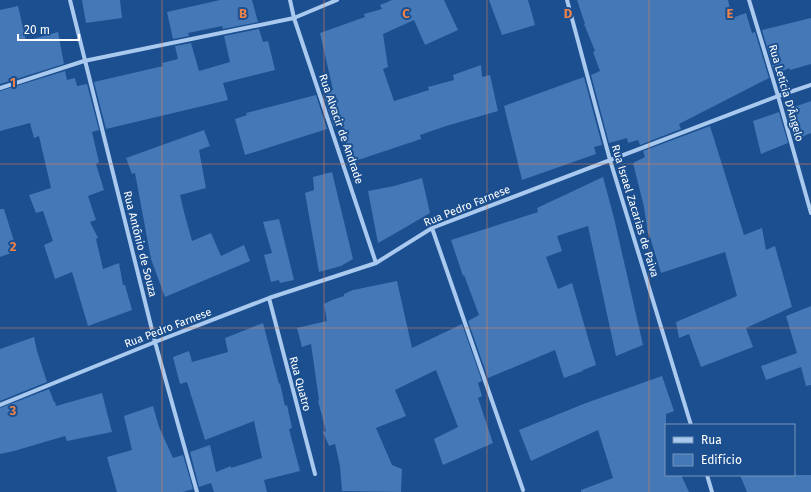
<svg xmlns="http://www.w3.org/2000/svg" width="811" height="492" font-family="'Fira Sans',sans-serif">
  <rect width="100%" height="100%" fill="#1b4f8f"/>
  <path fill="#4478b7" d="M82 0H120L122 18 86 23Z
    M220 0H252L258 22 223 29 222 26 188 33 189 36 173 39 167 12Z
    M392 0H444L458 30 425 45 414 20 383 34 388 67 383 69 394 101 429 90 428 87 454 80 453 75 481 65 482 77 490 75 498 111 446 126 420 135 421 139 352 162 341 125 334 127 323 93 333 90 320 33 365 17 364 14 382 9 380 5Z
    M489 0H528L535 25 502 35Z
    M577 0H728L732 18 746 13 752 33 755 32 769 78 679 124 681 129 640 145 638 140 628 143 627 138 609 143 591 75 600 71 593 52 595 51 584 24H585Z
    M18 6 26 41 58 32 64 64 0 84V10Z
    M811 18V64L790 70 789 68 775 75 762 30Z
    M259 29 263 42 268 41 275 70 223 83 228 100 106 129 94 82 163 66 162 63 178 59 175 46 191 43 199 71 230 62 224 36Z
    M65 71 67 80 75 78 77 86 87 84 99 130 92 132 99 162 96 164 104 190 88 196 96 220 90 222 98 238 96 239 103 269 119 263 123 285H125L132 310 88 326 72 272 55 279 44 245 53 241 43 211 36 213 29 195 51 188 39 136 34 138 30 123 0 131V91Z
    M584 77 602 145 594 147 596 154 522 180 504 106Z
    M316 95 327 129 245 155 235 119 247 115 246 113Z
    M811 101V133L794 140 786 110Z
    M779 112 788 143 761 154 753 121Z
    M710 126 744 235 762 228 766 250 775 246 792 307 746 328 753 347 701 367 689 334 679 338 676 322 737 296 725 252 661 273 649 234H648L644 207 633 163 645 157 643 151Z
    M204 130 210 146 199 150 206 188 180 195 184 212 192 241 211 233 221 256 244 245 250 261 165 297 151 259 135 173 132 174 126 158Z
    M332 172 353 259 341 266 319 272 305 193 314 190 313 177Z
    M603 177 614 218 643 345 616 356 588 226 557 236 562 251 546 257 558 289 572 283 596 365 583 370V371L564 378 555 350 488 378 468 321 479 315 464 275 463 276 451 240 538 212 537 208Z
    M422 178 430 213 394 234 378 243 368 191 394 186Z
    M0 209H4L17 251 0 257Z
    M279 219 294 280 280 283 279 280 271 282 264 255 272 253 263 222Z
    M397 281 412 348 462 324 482 381 478 383 482 396 478 398 493 443 443 465 434 439 458 427 436 370 395 390 406 416 376 428 392 465 402 469 401 492 342 491 340 466 335 444 329 446 323 432 326 431 318 401 319 400 311 344 302 347 297 328 327 321 324 304 332 300 344 296V294L353 290Z
    M811 306V385L806 386 801 367 766 380 761 366 797 353 786 316Z
    M263 323 279 384 280 383 285 406 287 405 292 428 289 429 300 471 264 480 267 492H214L211 483 199 487 190 452 210 445 216 472 231 466V468L262 458 254 421 205 440 187 382 180 384 173 357 189 351 192 362 228 352 225 338Z
    M34 337 37 351 47 382 0 401V349Z
    M662 376 674 411 666 414V475H681L689 492H581V490L613 478 598 430 531 461 519 430 586 403Z
    M49 389 54 402H55L56 406 102 393 112 432 67 441 65 436 14 451 0 454V408Z
    M153 406 159 427 173 458 183 455 193 489 183 492H117L107 457 132 450 124 416Z
    M740 475H811V492H747Z"/>
  <g fill="none" stroke-linecap="round" stroke-linejoin="round">
    <path stroke="#a9c9ee" stroke-width="4" d="M70 0 155 342 197 492
      M290 0 294 18 376 263
      M567 0 610 160 691 425
      M749 0 778 96 811 213
      M0 88 84 61 294 18 337 0
      M432 228 523 490
      M269 298 315 474
      M0 405 155 342 269 298 376 263 432 228 778 96 811 85
      M707 475 712 492"/>
  </g>
  <path fill="none" stroke="#ee8249" stroke-width="1" stroke-opacity="0.55" d="M162 0V492M324 0V492M487 0V492M649 0V492M0 164H811M0 328H811"/>
  <g text-anchor="middle" dominant-baseline="central" stroke-width="4" stroke-linejoin="round" paint-order="stroke">
    <g font-size="11" fill="#fff" stroke="#1b4f8f">
      <text transform="translate(786 93) rotate(74)">Rua Letícia D'Ângelo</text>
      <text transform="translate(341 129) rotate(71)">Rua Alvacir de Andrade</text>
      <text transform="translate(467 206) rotate(-22)">Rua Pedro Farnese</text>
      <text transform="translate(635 211) rotate(73)">Rua Israel Zacarias de Paiva</text>
      <text transform="translate(140 244) rotate(76)">Rua Antônio de Souza</text>
      <text transform="translate(168 328) rotate(-21)">Rua Pedro Farnese</text>
      <text transform="translate(300 384) rotate(75)">Rua Quatro</text>
    </g>
  </g>
  <g font-size="13" text-anchor="middle" font-weight="bold" fill="#ee8249" stroke="#1b4f8f" stroke-width="4" stroke-linejoin="round" paint-order="stroke">
    <text x="243" y="18">B</text>
    <text x="406" y="18">C</text>
    <text x="568" y="18">D</text>
    <text x="730" y="18">E</text>
    <text x="13" y="87">1</text>
    <text x="13" y="251">2</text>
    <text x="13" y="415">3</text>
  </g>
  <rect x="665" y="424" width="130" height="52" fill="#1b4f8f" stroke="#7695bc"/>
  <rect x="673" y="437" width="20" height="6" fill="#a9c9ee" stroke="#7695bc"/>
  <text x="701" y="444" font-size="12" fill="#ffffff">Rua</text>
  <rect x="673" y="454" width="20" height="12" fill="#4478b7" stroke="#7695bc"/>
  <text x="701" y="464" font-size="12" fill="#ffffff">Edifício</text>
  <path d="M18 34v6h61v-6" fill="none" stroke="#ffffff" stroke-width="2"/>
  <text x="24" y="34" font-size="12" fill="#ffffff" stroke="#1b4f8f" stroke-width="3" paint-order="stroke">20 m</text>
</svg>
